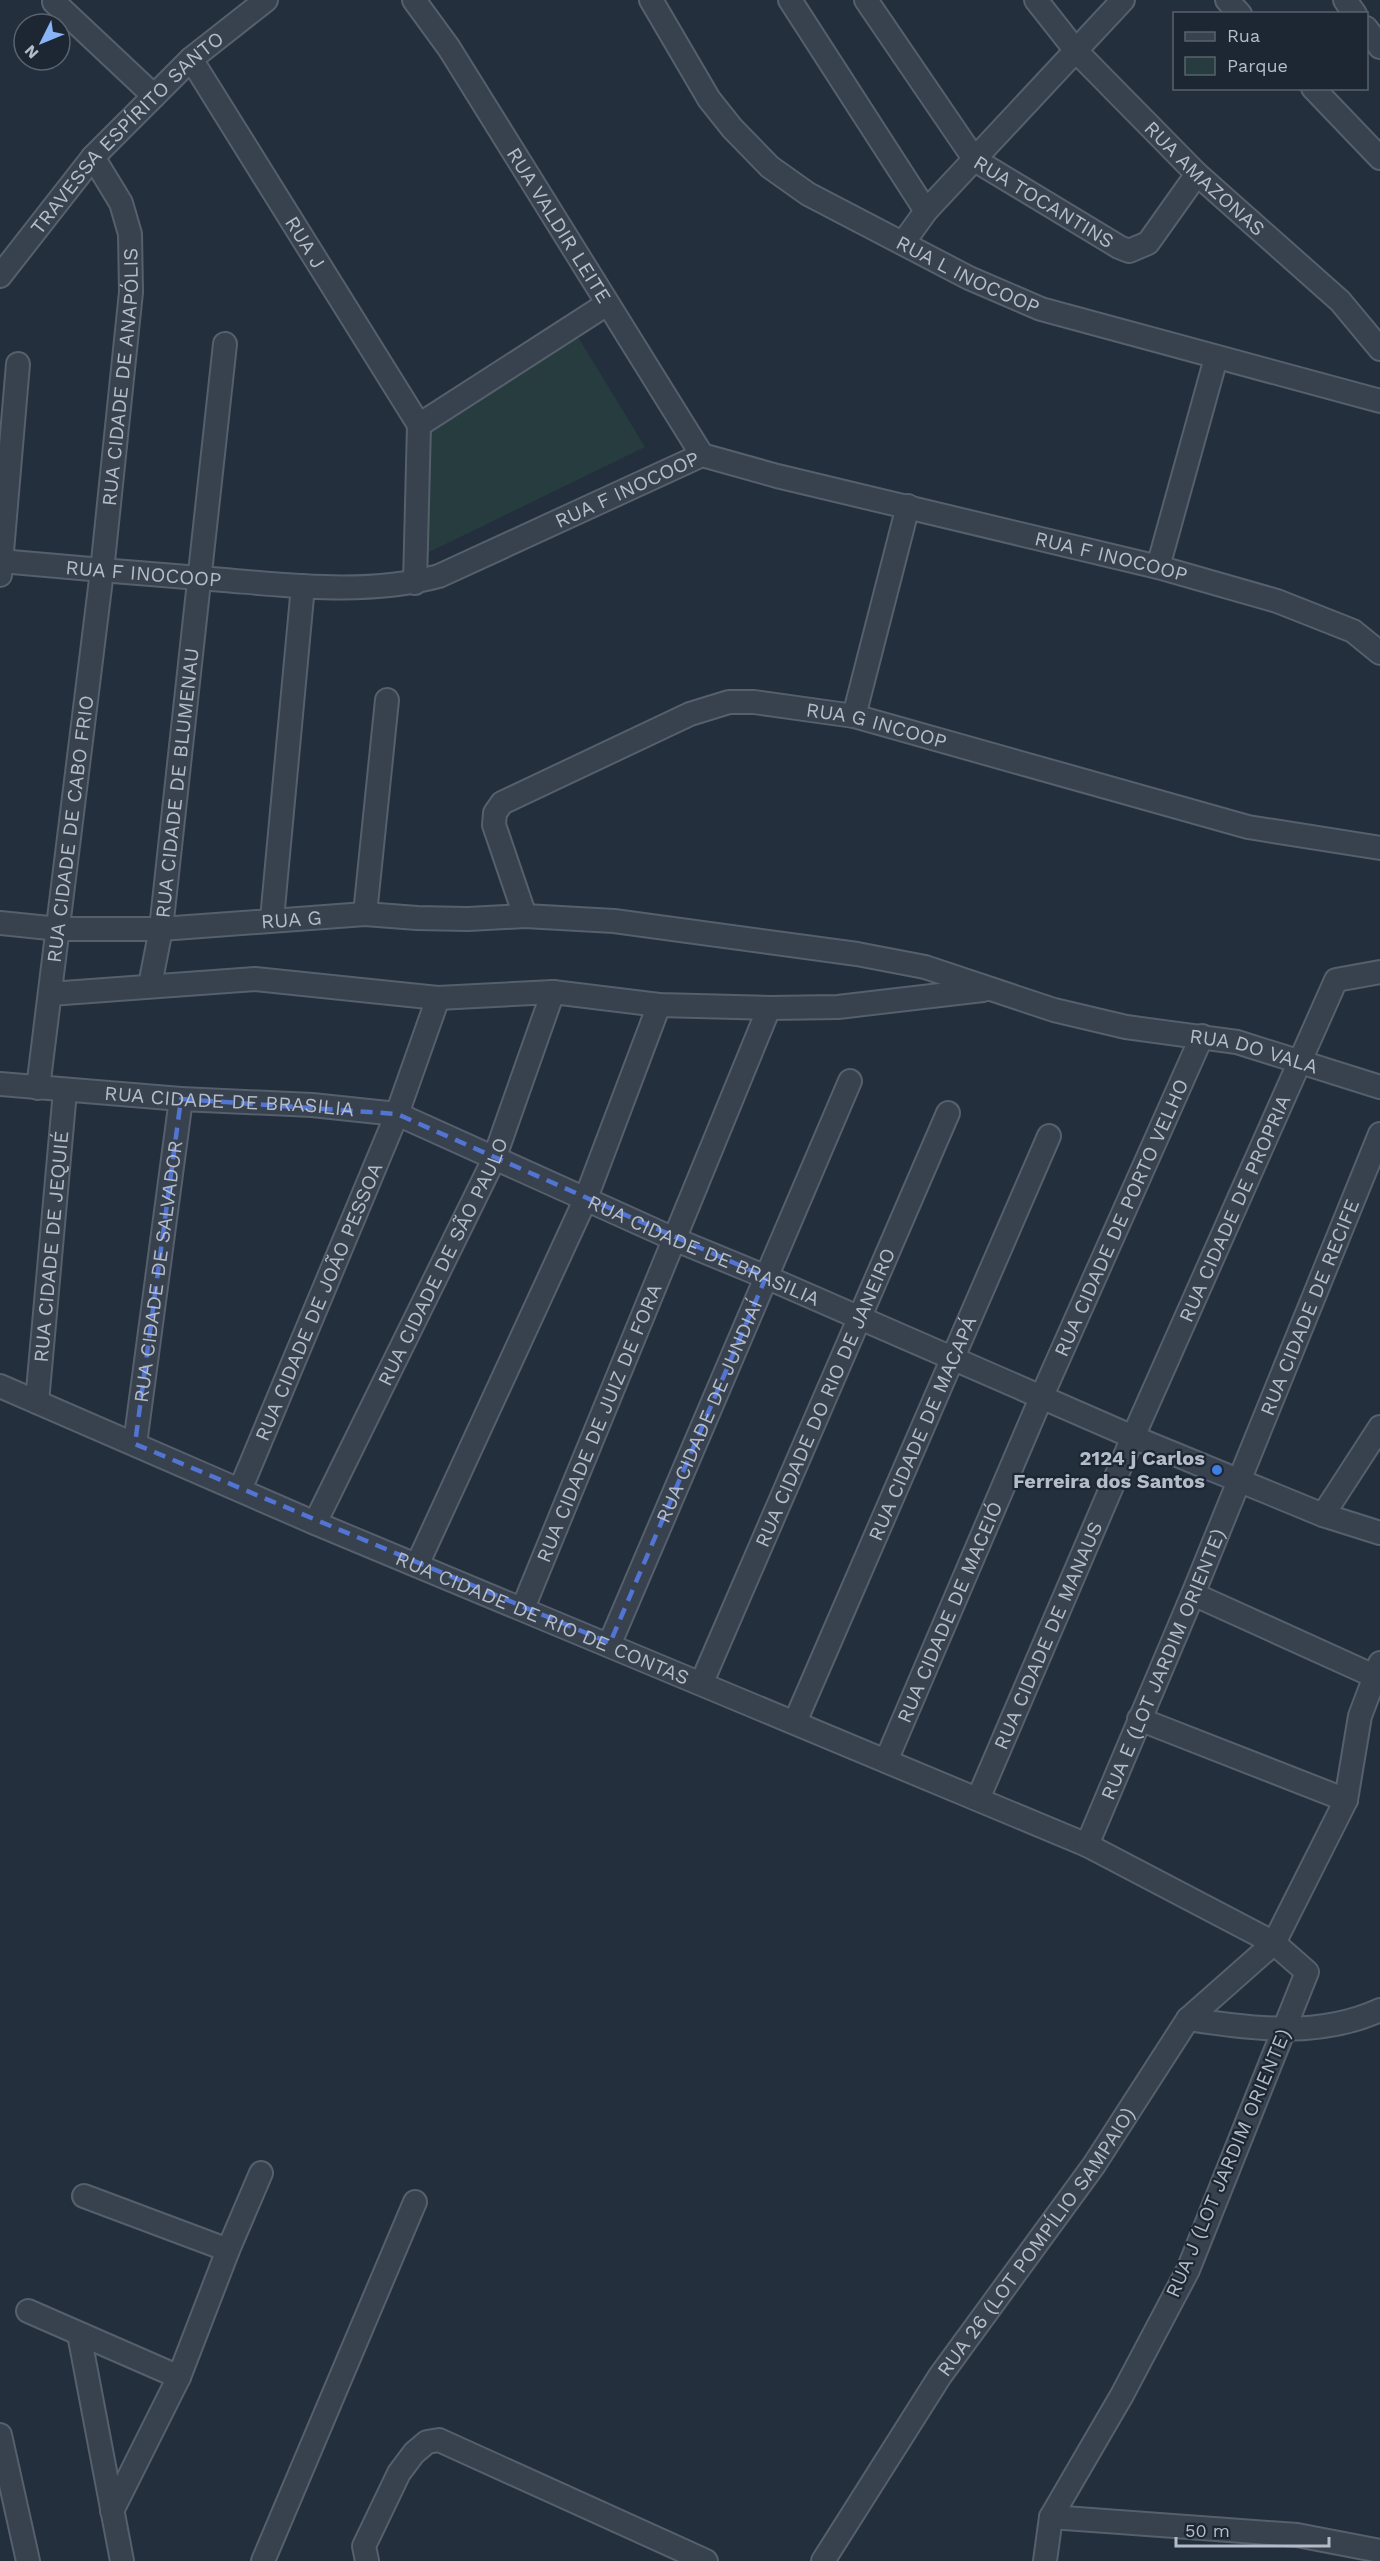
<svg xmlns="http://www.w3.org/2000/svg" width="1380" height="2561" font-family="'Work Sans',sans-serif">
  <rect width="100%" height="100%" fill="#242f3e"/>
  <path fill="#263c3f" d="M575 332 645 447 423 555 420 428Z"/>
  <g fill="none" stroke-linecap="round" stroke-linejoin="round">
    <g stroke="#565f6c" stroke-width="26">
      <g id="minor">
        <path id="s1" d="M414 0 449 48 702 455"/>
        <path id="s2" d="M651 0 709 99 732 128 770 167 808 194 969 278 1041 309 1380 401"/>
        <path d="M790 0 926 211"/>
        <path id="s3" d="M866 0 975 160 1119 247 1129 251 1148 243 1197 174"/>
        <path id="s4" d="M1036 0 1077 52 1197 174 1340 301 1380 349"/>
        <path d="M1227 0 1240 14"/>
        <path d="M1345 0 1355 14"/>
        <path d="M54 2 154 96"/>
        <path d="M1366 28 1380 47"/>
        <path id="s5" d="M191 59 419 425 415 583"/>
        <path d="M1313 88 1380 158"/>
        <path d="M903 243 926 211 1123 0"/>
        <path id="s6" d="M0 276 93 157 191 59 266 0"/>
        <path d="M419 425 607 304"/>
        <path id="s7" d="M0 561C75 568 149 574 224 580 295 586 369 595 439 576L702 455 777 476 1158 567 1277 601 1353 631 1380 653"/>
        <path d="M1158 567 1216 358"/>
        <path d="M0 575 18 364"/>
        <path d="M854 716 908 506"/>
        <path d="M365 914 387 700"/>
        <path id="s8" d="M525 916 494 825 495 813 502 803 690 714 729 702H754L854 716 1248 827 1380 848"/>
        <path d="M272 919 303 586"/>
        <path id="s9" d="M0 923 59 929H161L365 914 417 918 468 919 525 916 614 921 857 954 925 967 1054 1010 1126 1027 1237 1042 1380 1087"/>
        <path id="s10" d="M150 985 161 929 225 344"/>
        <path d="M50 994 255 979 438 998 553 992 659 1005 769 1008 838 1007 983 990"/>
        <path id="s11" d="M0 1084 181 1099 312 1105 397 1114 674 1239 766 1277 1133 1437 1323 1515 1380 1533"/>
        <path id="s12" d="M38 1088 102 571 131 292 130 234 121 203 93 157"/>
        <path id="s13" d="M0 1386 315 1523 1087 1845 1274 1943 1307 1972 1188 2270 1122 2395 1051 2517 1045 2561"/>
        <path id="s14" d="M37 1402 65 1091"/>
        <path id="s15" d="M135 1444 181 1099"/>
        <path id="s16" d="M240 1490 397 1114 438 998"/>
        <path d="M1323 1515 1380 1427"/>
        <path id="s17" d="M315 1523 494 1159 553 992"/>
        <path d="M417 1565 586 1198 659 1005"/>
        <path d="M1193 1594 1374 1676"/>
        <path id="s18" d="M523 1608 769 1008"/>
        <path id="s19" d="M610 1643 850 1081"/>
        <path id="s20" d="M702 1682 948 1113"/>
        <path d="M1139 1719 1346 1800"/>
        <path id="s21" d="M795 1722 1049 1136"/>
        <path id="s22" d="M886 1761 1041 1398 1202 1036"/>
        <path id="s23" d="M978 1799 1133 1437 1336 980 1380 972"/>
        <path id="s24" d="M1087 1845 1193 1594 1380 1134"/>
        <path d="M1188 2019C1252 2029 1319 2038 1380 2010"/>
        <path d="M84 2196 228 2250"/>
        <path d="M28 2311 179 2377"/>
        <path d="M79 2334 122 2561"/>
        <path d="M0 2435 28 2561"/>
        <path d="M112 2511 179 2377 228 2250 261 2173"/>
        <path d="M1051 2517 1297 2535 1380 2551"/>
        <path d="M263 2561 415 2202"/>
        <path d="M367 2561 364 2546 399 2473 414 2453 427 2442 439 2440 706 2561"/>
        <path id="s25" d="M823 2561 940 2376 1094 2165 1188 2019 1274 1943 1346 1800 1360 1716 1380 1663"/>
      </g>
    </g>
    <use href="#minor" stroke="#38414e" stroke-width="22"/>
  </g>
  <path fill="none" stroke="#5274d3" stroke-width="4.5" stroke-dasharray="12 8" stroke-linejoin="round" d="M181 1099 397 1114 766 1277 610 1643 135 1444Z"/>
  <circle fill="#3f7fe0" stroke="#1d2633" stroke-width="2" cx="1217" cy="1470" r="6"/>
  <g text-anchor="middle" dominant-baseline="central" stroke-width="4.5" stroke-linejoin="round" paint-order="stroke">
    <g font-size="20" fill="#b4bcc9" stroke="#1d2633">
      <text stroke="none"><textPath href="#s6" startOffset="192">TRAVESSA ESPÍRITO SANTO</textPath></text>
      <text stroke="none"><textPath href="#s4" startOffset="246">RUA AMAZONAS</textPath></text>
      <text stroke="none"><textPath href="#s3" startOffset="274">RUA TOCANTINS</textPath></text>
      <text stroke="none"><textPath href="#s1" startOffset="268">RUA VALDIR LEITE</textPath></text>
      <text stroke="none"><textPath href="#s5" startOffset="216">RUA J</textPath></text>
      <text stroke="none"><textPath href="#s2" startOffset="432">RUA L INOCOOP</textPath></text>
      <text stroke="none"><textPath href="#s12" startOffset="716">RUA CIDADE DE ANAPÓLIS</textPath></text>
      <text stroke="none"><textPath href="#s7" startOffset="648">RUA F INOCOOP</textPath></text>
      <text stroke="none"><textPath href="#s7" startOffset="1152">RUA F INOCOOP</textPath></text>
      <text stroke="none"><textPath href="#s7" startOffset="144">RUA F INOCOOP</textPath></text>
      <text stroke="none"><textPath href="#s8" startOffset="519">RUA G INCOOP</textPath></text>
      <text stroke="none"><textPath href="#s10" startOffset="204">RUA CIDADE DE BLUMENAU</textPath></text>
      <text stroke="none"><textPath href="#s12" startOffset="261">RUA CIDADE DE CABO FRIO</textPath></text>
      <text stroke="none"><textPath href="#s9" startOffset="292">RUA G</textPath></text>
      <text stroke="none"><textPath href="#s9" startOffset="1270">RUA DO VALA</textPath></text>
      <text stroke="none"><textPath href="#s11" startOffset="230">RUA CIDADE DE BRASILIA</textPath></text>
      <text stroke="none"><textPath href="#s23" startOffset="644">RUA CIDADE DE PROPRIA</textPath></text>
      <text stroke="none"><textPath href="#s22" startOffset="592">RUA CIDADE DE PORTO VELHO</textPath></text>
      <text stroke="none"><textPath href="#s14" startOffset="156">RUA CIDADE DE JEQUIÉ</textPath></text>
      <text stroke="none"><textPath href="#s11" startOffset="734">RUA CIDADE DE BRASILIA</textPath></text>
      <text stroke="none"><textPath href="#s17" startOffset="291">RUA CIDADE DE SÃO PAULO</textPath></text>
      <text stroke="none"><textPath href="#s15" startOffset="174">RUA CIDADE DE SALVADOR</textPath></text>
      <text stroke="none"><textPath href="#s16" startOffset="204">RUA CIDADE DE JOÃO PESSOA</textPath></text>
      <text stroke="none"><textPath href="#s24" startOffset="582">RUA CIDADE DE RECIFE</textPath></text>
      <text stroke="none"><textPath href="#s20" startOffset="310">RUA CIDADE DO RIO DE JANEIRO</textPath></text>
      <text stroke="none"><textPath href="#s19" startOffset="252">RUA CIDADE DE JUNDIAÍ</textPath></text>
      <text stroke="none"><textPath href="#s18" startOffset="200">RUA CIDADE DE JUIZ DE FORA</textPath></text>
      <text stroke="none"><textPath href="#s21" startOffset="320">RUA CIDADE DE MACAPÁ</textPath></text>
      <text stroke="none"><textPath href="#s22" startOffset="162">RUA CIDADE DE MACEIÓ</textPath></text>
      <text stroke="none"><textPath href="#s13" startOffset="590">RUA CIDADE DE RIO DE CONTAS</textPath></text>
      <text stroke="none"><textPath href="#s23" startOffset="178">RUA CIDADE DE MANAUS</textPath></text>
      <text stroke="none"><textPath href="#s24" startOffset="196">RUA E (LOT JARDIM ORIENTE)</textPath></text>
      <text transform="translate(1228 2163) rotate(-67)">RUA J (LOT JARDIM ORIENTE)</text>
      <text stroke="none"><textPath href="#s25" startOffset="384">RUA 26 (LOT POMPÍLIO SAMPAIO)</textPath></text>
    </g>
    <g font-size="20" font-weight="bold" fill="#b4bcc9" stroke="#1d2633" text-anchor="end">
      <text x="1205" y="1458">2124 j Carlos<tspan x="1205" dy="23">Ferreira dos Santos</tspan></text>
    </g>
  </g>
  <rect x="1173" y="12" width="195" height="78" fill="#1d2633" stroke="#59626f" stroke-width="1.5"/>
  <rect x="1185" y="32" width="30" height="9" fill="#38414e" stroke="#59626f" stroke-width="1.5"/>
  <text x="1227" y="42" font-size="18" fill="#b4bcc9">Rua</text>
  <rect x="1185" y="57" width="30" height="18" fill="#263c3f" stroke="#59626f" stroke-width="1.5"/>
  <text x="1227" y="72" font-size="18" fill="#b4bcc9">Parque</text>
  <g transform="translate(42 42) rotate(227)"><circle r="28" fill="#1d2633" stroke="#59626f" stroke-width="1.5"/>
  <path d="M0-4.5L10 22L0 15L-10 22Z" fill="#8ab4f8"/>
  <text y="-9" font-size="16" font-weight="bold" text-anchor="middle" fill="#b4bcc9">N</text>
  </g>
  <path d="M1176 2537v9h153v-9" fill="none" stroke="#b4bcc9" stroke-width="3"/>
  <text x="1185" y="2537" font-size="18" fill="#b4bcc9" stroke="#1d2633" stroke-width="4.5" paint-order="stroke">50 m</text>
</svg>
